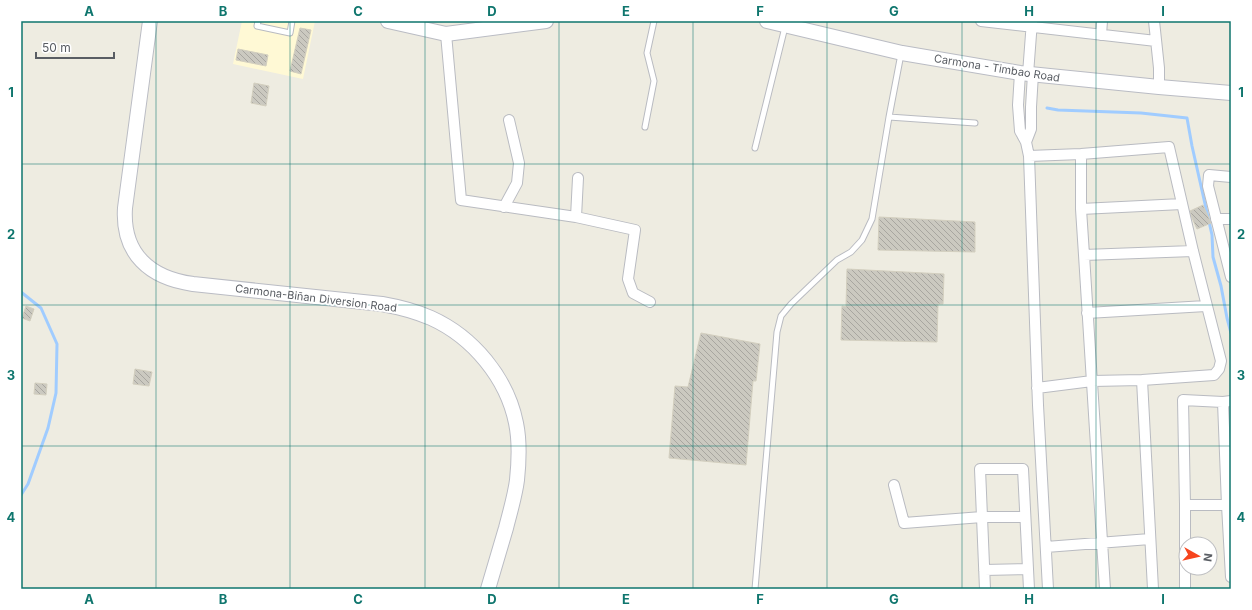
<svg xmlns="http://www.w3.org/2000/svg" width="1252" height="610" font-family="Inter,sans-serif">
  <defs>
    <pattern id="building-back-hatch" width="6" height="6" patternUnits="userSpaceOnUse"><rect width="6" height="6" fill="#cbc9c0"/><path d="M-1 5l2 2M0 0l6 6M5-1l2 2" fill="none" stroke="#a8a6a0"/></pattern>
  </defs>
  <rect width="100%" height="100%" fill="#eeece1"/>
  <path fill="#fff9d5" d="M242 21H315L303 79 233 64Z"/>
  <g fill="none" stroke-linecap="round" stroke-linejoin="round">
    <path stroke="#a0ccff" stroke-width="3" d="M1047 108 1058 110 1141 113 1187 118 1192 146 1212 235 1213 257 1221 286 1227 318 1231 333
      M21 292 41 308 57 344 56 393 48 428 28 484 21 495"/>
  </g>
  <path fill="url(#building-back-hatch)" stroke="#d3cfbf" d="M300 28 311 30 301 74 290 71Z
    M238 49 268 55 266 66 236 60Z
    M254 83 269 86 266 106 251 103Z
    M1203 205 1211 223 1197 229 1192 218 1190 211Z
    M879 217 975 222V252L878 250Z
    M847 269 944 274 943 304H938L937 342 841 340 842 306 846 307Z
    M26 306 34 309 30 321 22 318Z
    M701 333 760 344 756 381H753L746 465 669 458 675 386 688 387Z
    M135 369 152 372 149 386 133 384Z
    M35 383 47 384 46 395 34 394Z"/>
  <g fill="none" stroke-linecap="round" stroke-linejoin="round">
    <g stroke="#b9bbc1" stroke-width="7">
      <path id="lane" d="M258 21 257 26 290 33 292 21
        M889 117 975 123
        M645 127 654 81 647 53 654 21
        M755 148 785 27
        M755 589 777 332 781 316 791 304 837 260 851 252 862 240 872 219 889 117 901 54"/>
    </g>
    <g stroke="#b9bbc1" stroke-width="12">
      <path id="street" d="M981 21 1156 41
        M1154 21 1159 68V87
        M446 34 461 200 576 217 635 230 628 279 633 293 650 302
        M1101 35 1102 21
        M1020 73 1018 105 1020 131 1026 142 1029 156 1038 405 1048 589
        M1028 74 1032 21
        M1026 142 1031 129V107L1033 74
        M1081 154V209L1084 255 1105 589
        M1029 156 1081 154 1169 147 1193 251 1221 361 1219 369 1214 375 1142 380 1092 381 1037 388
        M1231 177 1209 175 1208 186 1231 277
        M504 207 517 183 519 163 509 120
        M1081 209 1182 204
        M576 217 578 178
        M1216 219H1231
        M1084 255 1193 251
        M1087 313 1206 306
        M1142 380 1153 589
        M1231 401 1223 402 1227 505 1231 504
        M1223 402 1183 400 1185 505H1227L1231 577
        M894 485 904 523 982 517H1024
        M1185 505V589
        M1046 547 1150 539
        M984 570 1028 569
        M985 589 980 469H1023L1029 589"/>
    </g>
    <g stroke="#babcc4" stroke-width="16">
      <path id="secondary" d="M150 21 125 208C122 254 150 278 193 284L382 304C399 307 415 311 431 318 473 337 507 378 516 423 520 442 519 461 517 480 515 496 510 512 506 528 500 548 494 569 488 589
        M388 21 446 34 546 21
        M767 21 902 53 1020 73 1159 87 1231 93"/>
    </g>
    <use href="#lane" stroke="#fff" stroke-width="5"/>
    <use href="#street" stroke="#fff" stroke-width="10"/>
    <use href="#secondary" stroke="#fff" stroke-width="14"/>
  </g>
  <path fill="none" stroke="#0f766e" stroke-width="1" stroke-opacity="0.55" d="M156 21V589M290 21V589M425 21V589M559 21V589M693 21V589M827 21V589M962 21V589M1096 21V589M21 164H1231M21 305H1231M21 446H1231"/>
  <g text-anchor="middle" dominant-baseline="central" stroke-width="3.5" stroke-linejoin="round" paint-order="stroke">
    <g font-size="11" fill="#595d63" stroke="#fff">
      <text transform="translate(997 68) rotate(9)">Carmona - Timbao Road</text>
      <text transform="translate(316 298) rotate(7)">Carmona-Biñan Diversion Road</text>
    </g>
  </g>
  <rect width="1252" height="610" fill="none" stroke="#ffffff" stroke-width="44"/>
  <g transform="translate(1198 556) rotate(98)"><circle r="19" fill="#ffffff" stroke="#bdbec1"/>
  <path d="M0-3L7 15L0 10L-7 15Z" fill="#f6451e"/>
  <text y="-6" font-size="11" font-weight="bold" text-anchor="middle" fill="#595d63">N</text>
  </g>
  <path d="M36 52v6h78v-6" fill="none" stroke="#595d63" stroke-width="2"/>
  <text x="42" y="52" font-size="12" fill="#595d63" stroke="#ffffff" stroke-width="3" paint-order="stroke">50 m</text>
  <rect x="22" y="22" width="1208" height="566" fill="none" stroke="#0f766e" stroke-width="1.5"/>
  <g font-size="13" text-anchor="middle" font-weight="bold" fill="#0f766e">
    <text x="89" y="16">A</text>
    <text x="223" y="16">B</text>
    <text x="358" y="16">C</text>
    <text x="492" y="16">D</text>
    <text x="626" y="16">E</text>
    <text x="760" y="16">F</text>
    <text x="894" y="16">G</text>
    <text x="1029" y="16">H</text>
    <text x="1163" y="16">I</text>
    <text x="11" y="97">1</text>
    <text x="1241" y="97">1</text>
    <text x="11" y="239">2</text>
    <text x="1241" y="239">2</text>
    <text x="11" y="380">3</text>
    <text x="1241" y="380">3</text>
    <text x="11" y="522">4</text>
    <text x="1241" y="522">4</text>
    <text x="89" y="604">A</text>
    <text x="223" y="604">B</text>
    <text x="358" y="604">C</text>
    <text x="492" y="604">D</text>
    <text x="626" y="604">E</text>
    <text x="760" y="604">F</text>
    <text x="894" y="604">G</text>
    <text x="1029" y="604">H</text>
    <text x="1163" y="604">I</text>
  </g>
</svg>
